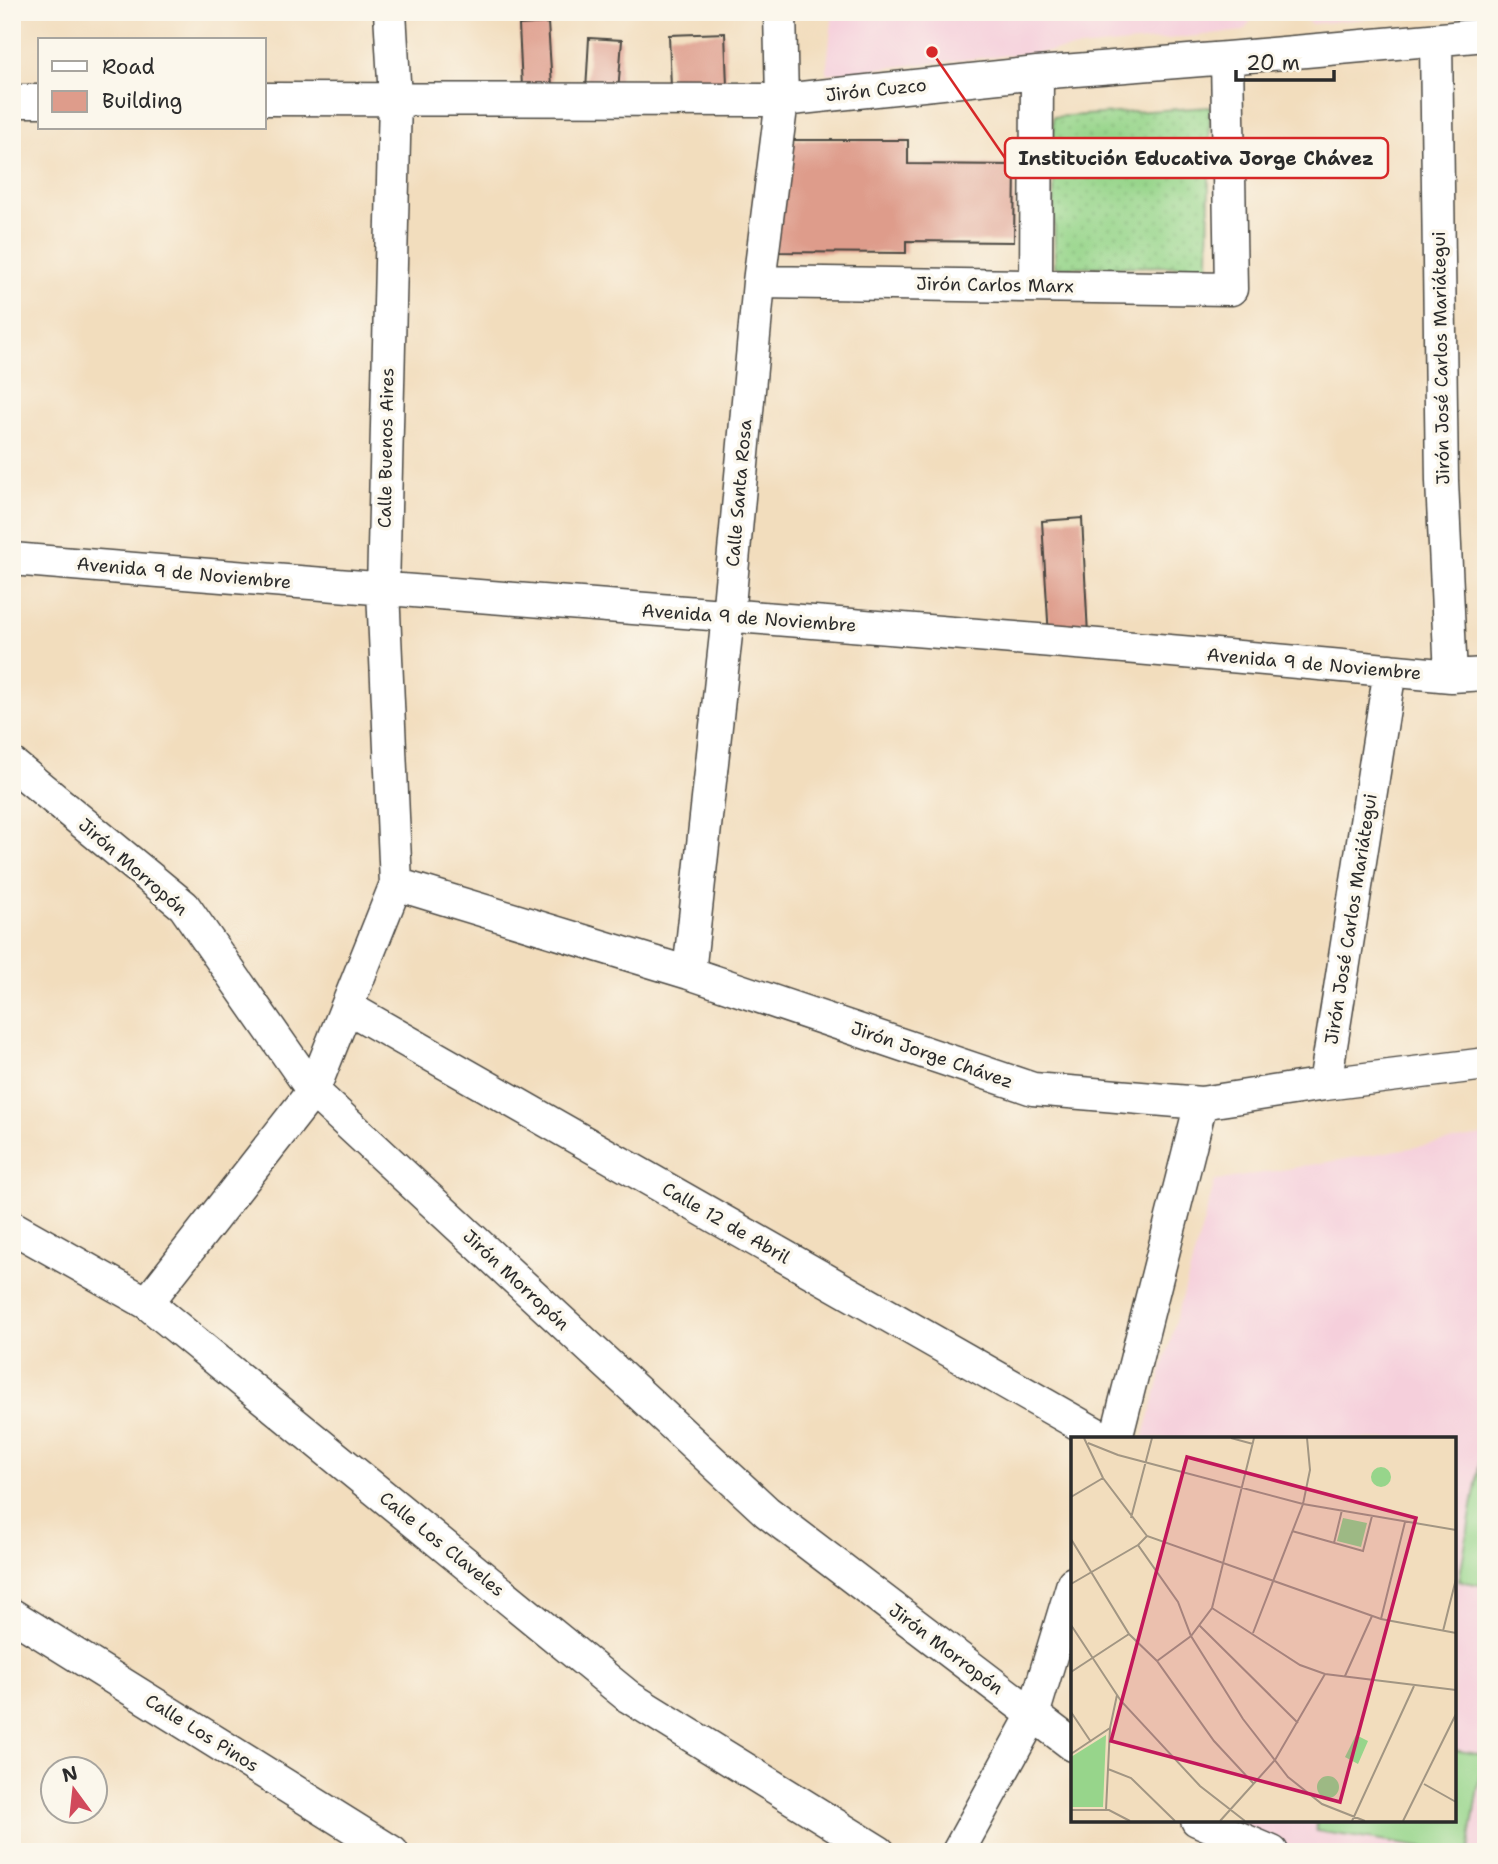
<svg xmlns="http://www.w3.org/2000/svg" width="1498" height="1864" font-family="'Shantell Sans',sans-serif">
  <defs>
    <pattern id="grass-dots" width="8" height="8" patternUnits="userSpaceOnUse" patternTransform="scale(1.75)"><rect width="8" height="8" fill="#97d58b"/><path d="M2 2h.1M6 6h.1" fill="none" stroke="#82b778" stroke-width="1.8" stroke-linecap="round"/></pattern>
  </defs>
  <rect width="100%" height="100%" fill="#fbf7ec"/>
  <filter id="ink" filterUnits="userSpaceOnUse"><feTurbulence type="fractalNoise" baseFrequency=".0143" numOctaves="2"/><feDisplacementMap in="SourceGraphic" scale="14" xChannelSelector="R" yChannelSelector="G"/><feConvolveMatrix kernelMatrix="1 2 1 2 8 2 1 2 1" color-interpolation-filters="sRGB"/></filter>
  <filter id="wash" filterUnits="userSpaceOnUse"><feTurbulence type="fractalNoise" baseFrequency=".00686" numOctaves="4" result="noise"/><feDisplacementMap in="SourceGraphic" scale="28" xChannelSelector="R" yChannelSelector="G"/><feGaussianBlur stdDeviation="1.57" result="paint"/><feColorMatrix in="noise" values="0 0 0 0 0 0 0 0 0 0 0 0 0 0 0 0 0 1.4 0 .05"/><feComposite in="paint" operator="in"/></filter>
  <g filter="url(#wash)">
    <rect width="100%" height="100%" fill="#f2ddbd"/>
    <path fill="#f5cfdb" d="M833 12H1259L1256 13 1244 31 826 74Z
      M1295 12H1435L1311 24Z
      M1486 1135V1852H1284L1232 1820H1454V1439H1143L1215 1181Z"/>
    <path fill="url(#grass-dots)" stroke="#61805b" stroke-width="2" d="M1210 107 1208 266 1055 267 1053 117Z"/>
    <path fill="#97d58b" stroke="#61805b" stroke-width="2" d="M1486 1427V1586L1459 1581Z
      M1454 1750 1483 1755 1468 1852H1452L1316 1831 1317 1820H1454Z"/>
    <g id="blocks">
      <path fill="#de9c8b" d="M548 23 552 86 522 87 519 25Z
        M725 33 727 86 671 88 669 35Z
        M589 38 622 40 618 93 586 91Z
        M784 140H908V164L1015 165 1014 242 906 241V253L775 252Z
        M1082 518 1088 635 1049 637 1042 521Z"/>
    </g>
  </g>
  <g filter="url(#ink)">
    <use href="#blocks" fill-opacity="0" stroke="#494641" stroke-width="2"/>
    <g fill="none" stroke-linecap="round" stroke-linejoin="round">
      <g stroke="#494641" stroke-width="35">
        <path id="minor" d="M1436 40 1442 481 1451 676
          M264 99 782 100 1037 73 1227 58 1486 35
          M12 101H40
          M759 282 1231 289 1227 58
          M1036 286 1037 73
          M12 559C492 599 972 631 1451 676L1486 674
          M12 764 184 906 313 1091 767 1512 1073 1745
          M396 884 689 973 1033 1089 1201 1103 1325 1084 1486 1064
          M689 973 728 616 759 282 782 100 780 12
          M347 1007 1105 1439
          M1325 1084 1390 670
          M12 1227 147 1303 629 1697 879 1852
          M147 1303 313 1091 396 884 383 590 395 99 390 12
          M1116 1439 1201 1103
          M12 1615 392 1852
          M1197 1820 1272 1852
          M958 1852 1033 1715 1073 1583"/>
      </g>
      <use href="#minor" stroke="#fff" stroke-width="32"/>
    </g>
  </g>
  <g text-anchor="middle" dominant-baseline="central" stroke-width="7" stroke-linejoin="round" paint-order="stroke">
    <g font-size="18" fill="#2b2b2b" stroke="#fbf7ec">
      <text transform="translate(876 90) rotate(-6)">Jirón Cuzco</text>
      <text transform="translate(995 285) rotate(1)">Jirón Carlos Marx</text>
      <text transform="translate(1441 358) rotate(-91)">Jirón José Carlos Mariátegui</text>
      <text transform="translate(386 448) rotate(-89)">Calle Buenos Aires</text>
      <text transform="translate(739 493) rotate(-85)">Calle Santa Rosa</text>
      <text transform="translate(184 573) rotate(5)">Avenida 9 de Noviembre</text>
      <text transform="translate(749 618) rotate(4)">Avenida 9 de Noviembre</text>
      <text transform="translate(1314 664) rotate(5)">Avenida 9 de Noviembre</text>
      <text transform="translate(133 867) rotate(41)">Jirón Morropón</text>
      <text transform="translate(1351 919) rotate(-81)">Jirón José Carlos Mariátegui</text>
      <text transform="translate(932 1055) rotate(19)">Jirón Jorge Chávez</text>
      <text transform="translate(726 1223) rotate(30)">Calle 12 de Abril</text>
      <text transform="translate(516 1280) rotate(43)">Jirón Morropón</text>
      <text transform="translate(442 1544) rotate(39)">Calle Los Claveles</text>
      <text transform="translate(946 1649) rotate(37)">Jirón Morropón</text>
      <text transform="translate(202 1733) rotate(32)">Calle Los Pinos</text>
    </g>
  </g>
  <g transform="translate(1071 1437)">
    <rect width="385" height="385" fill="#f2ddbd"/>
    <path d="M272 81 296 86 290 110 266 104ZM35 298 32 370H1L0 320Z" fill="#97d58b"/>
    <path d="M300 40a10 10 0 1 1 20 0a10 10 0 1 1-20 0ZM285 298 297 304 287 327 274 320ZM246 350a11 11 0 1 1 22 0a11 11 0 1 1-22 0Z" fill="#97d58b"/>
    <path fill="none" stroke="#a29683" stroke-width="2" d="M13 1 32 41 76 99 310 182 385 196M160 1 182 7M17 6 47 18 232 67 385 93M0 60 32 41M60 81 81 1M221 94 292 114 301 79M76 99 67 108 107 165 120 199 172 282 217 340 251 367 294 384M0 102 58 197 86 224 143 304 182 346M263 106 271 73M0 147 67 108M141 171 229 228 254 237 385 253M310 182 334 85M0 188 50 264 129 349 174 384M128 188 227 286M372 194 385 142M182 196 232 67 239 33 236 1M86 224 120 199 141 171 183 1M0 235 58 197M274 239 301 179M0 275 20 305M0 317 39 291M37 332 60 341 104 384M353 347 385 365M0 373H38L59 384M35 373 39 291 46 258M149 384 204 323 254 237M281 384 343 249M332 384 385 277"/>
    <path fill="#c2185b" fill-opacity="0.15" stroke="#c2185b" stroke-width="3.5" d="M116 20 345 81 269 365 40 304Z"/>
    <rect width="385" height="385" fill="none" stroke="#2b2b2b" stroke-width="3.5"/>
  </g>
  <path fill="none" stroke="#d62828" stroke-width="2.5" d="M932 52L1005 158"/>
  <circle fill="#d62828" stroke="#fbf7ec" stroke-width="2.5" cx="932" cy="52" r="7"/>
  <rect fill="#fbf7ec" stroke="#d62828" stroke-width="2.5" x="1005" y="138" width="383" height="40" rx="7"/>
  <g font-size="19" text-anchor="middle" font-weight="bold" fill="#2b2b2b">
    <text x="1196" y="165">Institución Educativa Jorge Chávez</text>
  </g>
  <rect width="1498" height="1864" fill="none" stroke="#fbf7ec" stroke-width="42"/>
  <rect x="38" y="38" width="228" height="91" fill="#fbf7ec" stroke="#a8a59f" stroke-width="2"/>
  <rect x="52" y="61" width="35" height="10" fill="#ffffff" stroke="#a8a59f" stroke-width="2"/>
  <text x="102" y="74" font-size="21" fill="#2b2b2b">Road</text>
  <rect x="52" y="91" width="35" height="21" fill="#de9c8b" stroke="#a8a59f" stroke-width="2"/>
  <text x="102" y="108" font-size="21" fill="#2b2b2b">Building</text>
  <g transform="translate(74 1790) rotate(345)"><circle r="33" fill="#fbf7ec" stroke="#a8a59f" stroke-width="2"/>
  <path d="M0-5L12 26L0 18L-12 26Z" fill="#d1495b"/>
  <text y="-10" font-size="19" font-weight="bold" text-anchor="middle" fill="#2b2b2b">N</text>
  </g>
  <path d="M1236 70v10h98v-10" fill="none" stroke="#2b2b2b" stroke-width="3.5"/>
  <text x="1246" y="70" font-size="21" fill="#2b2b2b" stroke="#fbf7ec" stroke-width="5" paint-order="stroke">20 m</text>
</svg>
